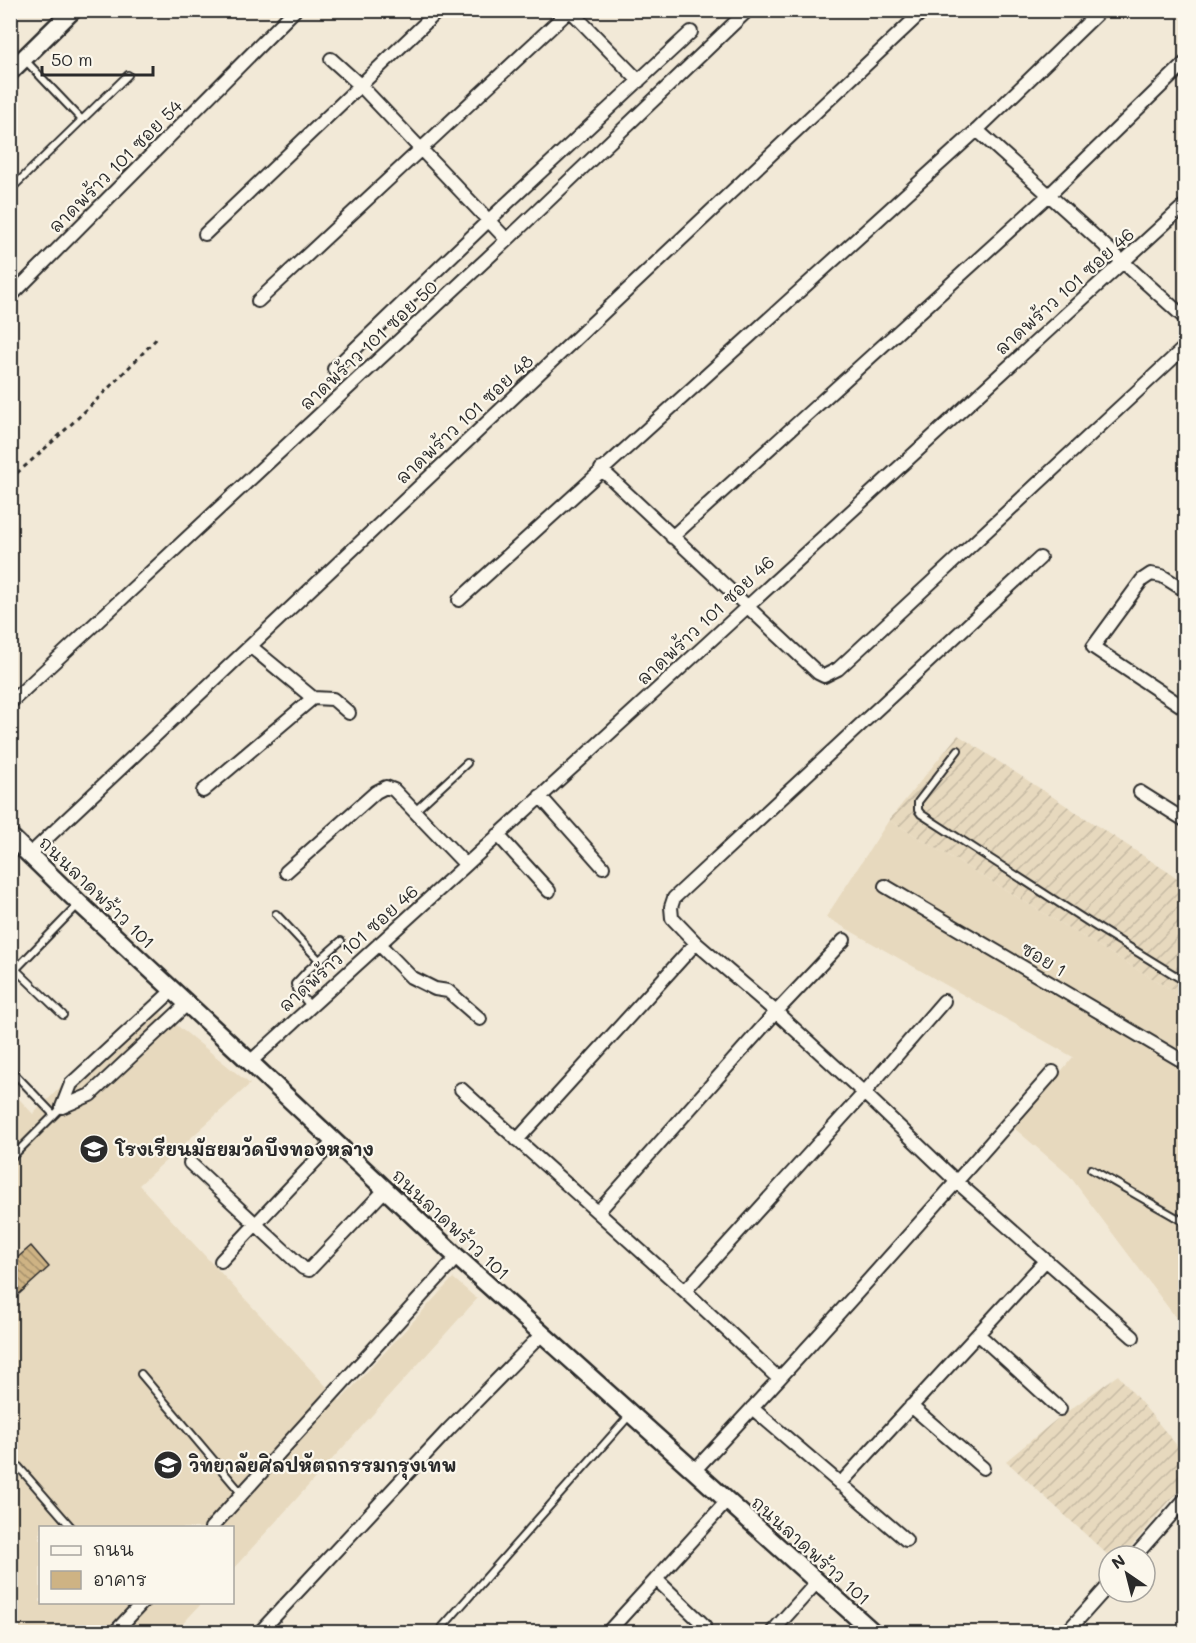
<svg xmlns="http://www.w3.org/2000/svg" width="1196" height="1643" font-family="Mali,'Playpen Sans Thai',sans-serif">
  <defs>
    <pattern id="industrial-furrows" width="10" height="10" patternUnits="userSpaceOnUse" patternTransform="scale(1.5)"><rect width="10" height="10" fill="#e7d9be"/><path d="M-1 1l2-2M0 10L10 0M9 11l2-2" fill="none" stroke="#c6baa3"/></pattern>
    <pattern id="building-back-hatch" width="6" height="6" patternUnits="userSpaceOnUse" patternTransform="scale(1.5)"><rect width="6" height="6" fill="#ceb384"/><path d="M-1 5l2 2M0 0l6 6M5-1l2 2" fill="none" stroke="#a7926c"/></pattern>
  </defs>
  <rect width="100%" height="100%" fill="#f2e9d7"/>
  <filter id="ink" filterUnits="userSpaceOnUse"><feTurbulence type="fractalNoise" baseFrequency=".0167" numOctaves="2"/><feDisplacementMap in="SourceGraphic" scale="12" xChannelSelector="R" yChannelSelector="G"/><feConvolveMatrix kernelMatrix="1 2 1 2 8 2 1 2 1" color-interpolation-filters="sRGB"/></filter>
  <g filter="url(#ink)">
    <path fill="#e7d9be" d="M889 820 1185 998V1330L1069 1175 1014 1128 1073 1057 826 917Z
      M148 1002 250 1084 139 1185 340 1401 453 1278 477 1299 233 1569 232 1528H40V1602L202 1603 175 1632H11L10 1089 33 1114Z"/>
    <path fill="url(#industrial-furrows)" d="M958 735 1185 883V998L889 820Z
      M1118 1375 1185 1455 1186 1482 1123 1556H1109L1006 1461 1057 1419Z"/>
    <path fill="url(#building-back-hatch)" stroke="#2b2b2b" stroke-width="1.5" d="M31 1246 49 1267 10 1302V1264Z"/>
    <g fill="none" stroke-linecap="round" stroke-linejoin="round">
      <g stroke="#2b2b2b" stroke-width="10">
        <path id="lane" d="M24 59 82 120
          M10 190 128 75
          M958 750 918 802V810L921 814 1090 923 1186 982
          M415 811 467 763
          M276 914 319 960
          M10 964 63 1015
          M16 969 78 905
          M311 1007 296 989 295 984 308 970 341 941
          M10 1069 54 1115
          M10 1159 62 1107
          M1091 1169 1186 1223
          M141 1374 242 1494
          M10 1457 72 1528
          M438 1632 630 1415"/>
      </g>
      <g stroke="#2b2b2b" stroke-width="16">
        <path id="street" d="M570 10 639 81
          M331 59 361 86 507 240
          M977 130 1186 319
          M205 234 439 10
          M10 297 295 10
          M258 301 570 10
          M334 369 488 221 691 32
          M601 469 818 673 824 676 838 669 1186 346
          M672 537 1050 194 1186 62
          M1040 558 674 898 671 907 672 918 696 943 776 1012 864 1093 957 1182 1133 1337
          M1186 591 1162 576 1151 574 1142 580 1093 647 1186 709
          M459 600 977 130 1101 10
          M250 646 313 698 333 699 349 713
          M10 703 507 240 748 10
          M203 791 313 698
          M1140 792 1186 821
          M540 796 603 867
          M498 835 549 891
          M29 855 924 10
          M286 872 376 792 386 787 394 790 466 865
          M885 886 1186 1063
          M379 944 411 977 435 989 448 991 480 1019
          M250 1062 466 865 1186 204
          M461 1089 685 1291 779 1379
          M62 1107 90 1095 187 1004
          M62 1107 71 1084 173 990
          M517 1140 696 943
          M190 1163 303 1268 309 1270 385 1190
          M598 1212 776 1012 844 940
          M221 1261 334 1141
          M685 1291 864 1093 944 1001
          M978 1334 1060 1409
          M911 1406 983 1468
          M752 1408 906 1540
          M694 1471C816 1340 935 1207 1053 1072
          M840 1484 1046 1260
          M211 1528 457 1257
          M1135 1556 1186 1498
          M656 1579 704 1625
          M115 1632 143 1602
          M260 1632 449 1429 542 1334
          M608 1632 727 1501
          M772 1632 817 1582
          M1067 1632 1109 1585"/>
      </g>
      <g stroke="#2b2b2b" stroke-width="21">
        <path id="secondary" d="M10 72 73 10
          M10 836 79 903 250 1062 457 1257 873 1632"/>
      </g>
      <path stroke="#2b2b2b" stroke-width="3" stroke-dasharray="4.5 4.5" stroke-linecap="butt" d="M10 479C62 435 111 387 157 338"/>
      <use href="#lane" stroke="#fbf7ec" stroke-width="6"/>
      <use href="#street" stroke="#fbf7ec" stroke-width="12"/>
      <use href="#secondary" stroke="#fbf7ec" stroke-width="16"/>
    </g>
  </g>
  <defs>
    <g id="school-disc" transform="scale(1.5)"><circle r="9.5" fill="#2b2b2b" stroke="#fbf7ec"/><path d="M0-5L7-2L0 1L-7-2ZM-4 1L0 2.5L4 1V4Q0 6-4 4Z" fill="#fff"/></g>
    <g id="university-disc" transform="scale(1.5)"><circle r="9.5" fill="#2b2b2b" stroke="#fbf7ec"/><path d="M0-5L7-2L0 1L-7-2ZM-4 1L0 2.5L4 1V4Q0 6-4 4Z" fill="#fff"/></g>
  </defs>
  <g fill-rule="evenodd">
    <use href="#school-disc" x="94" y="1149"/>
    <use href="#university-disc" x="168" y="1465"/>
  </g>
  <g text-anchor="middle" dominant-baseline="central" stroke-width="4.5" stroke-linejoin="round" paint-order="stroke">
    <g font-size="18" fill="#2b2b2b" stroke="#fbf7ec">
      <text transform="translate(115 166) rotate(-45)">ลาดพร้าว 101 ซอย 54</text>
      <text transform="translate(1064 291) rotate(-42)">ลาดพร้าว 101 ซอย 46</text>
      <text transform="translate(368 345) rotate(-43)">ลาดพร้าว 101 ซอย 50</text>
      <text transform="translate(464 419) rotate(-43)">ลาดพร้าว 101 ซอย 48</text>
      <text transform="translate(705 620) rotate(-43)">ลาดพร้าว 101 ซอย 46</text>
      <text transform="translate(97 892) rotate(44)">ถนนลาดพร้าว 101</text>
      <text transform="translate(348 948) rotate(-42)">ลาดพร้าว 101 ซอย 46</text>
      <text transform="translate(1044 959) rotate(31)">ซอย 1</text>
      <text transform="translate(451 1224) rotate(43)">ถนนลาดพร้าว 101</text>
      <text transform="translate(811 1550) rotate(42)">ถนนลาดพร้าว 101</text>
    </g>
    <g font-size="18" font-weight="bold" fill="#2b2b2b" stroke="#fbf7ec" text-anchor="start">
      <text x="115" y="1149">โรงเรียนมัธยมวัดบึงทองหลาง</text>
      <text x="189" y="1465">วิทยาลัยศิลปหัตถกรรมกรุงเทพ</text>
    </g>
  </g>
  <rect width="1196" height="1643" fill="none" stroke="#fbf7ec" stroke-width="36"/>
  <rect x="18" y="18" width="1160" height="1607" fill="none" stroke="#2b2b2b" stroke-width="2" filter="url(#ink)"/>
  <rect x="39" y="1526" width="195" height="78" fill="#fbf7ec" stroke="#a8a59f" stroke-width="1.5"/>
  <rect x="51" y="1546" width="30" height="9" fill="#fbf7ec" stroke="#a8a59f" stroke-width="1.5"/>
  <text x="93" y="1556" font-size="18" fill="#2b2b2b">ถนน</text>
  <rect x="51" y="1571" width="30" height="18" fill="#ceb384" stroke="#a8a59f" stroke-width="1.5"/>
  <text x="93" y="1586" font-size="18" fill="#2b2b2b">อาคาร</text>
  <g transform="translate(1127 1574) rotate(325)"><circle r="28" fill="#fbf7ec" stroke="#a8a59f" stroke-width="1.5"/>
  <path d="M0-4.5L10 22L0 15L-10 22Z" fill="#2b2b2b"/>
  <text y="-9" font-size="16" font-weight="bold" text-anchor="middle" fill="#2b2b2b">N</text>
  </g>
  <path d="M42 66v9h111v-9" fill="none" stroke="#2b2b2b" stroke-width="3"/>
  <text x="51" y="66" font-size="18" fill="#2b2b2b" stroke="#fbf7ec" stroke-width="4.5" paint-order="stroke">50 m</text>
</svg>
